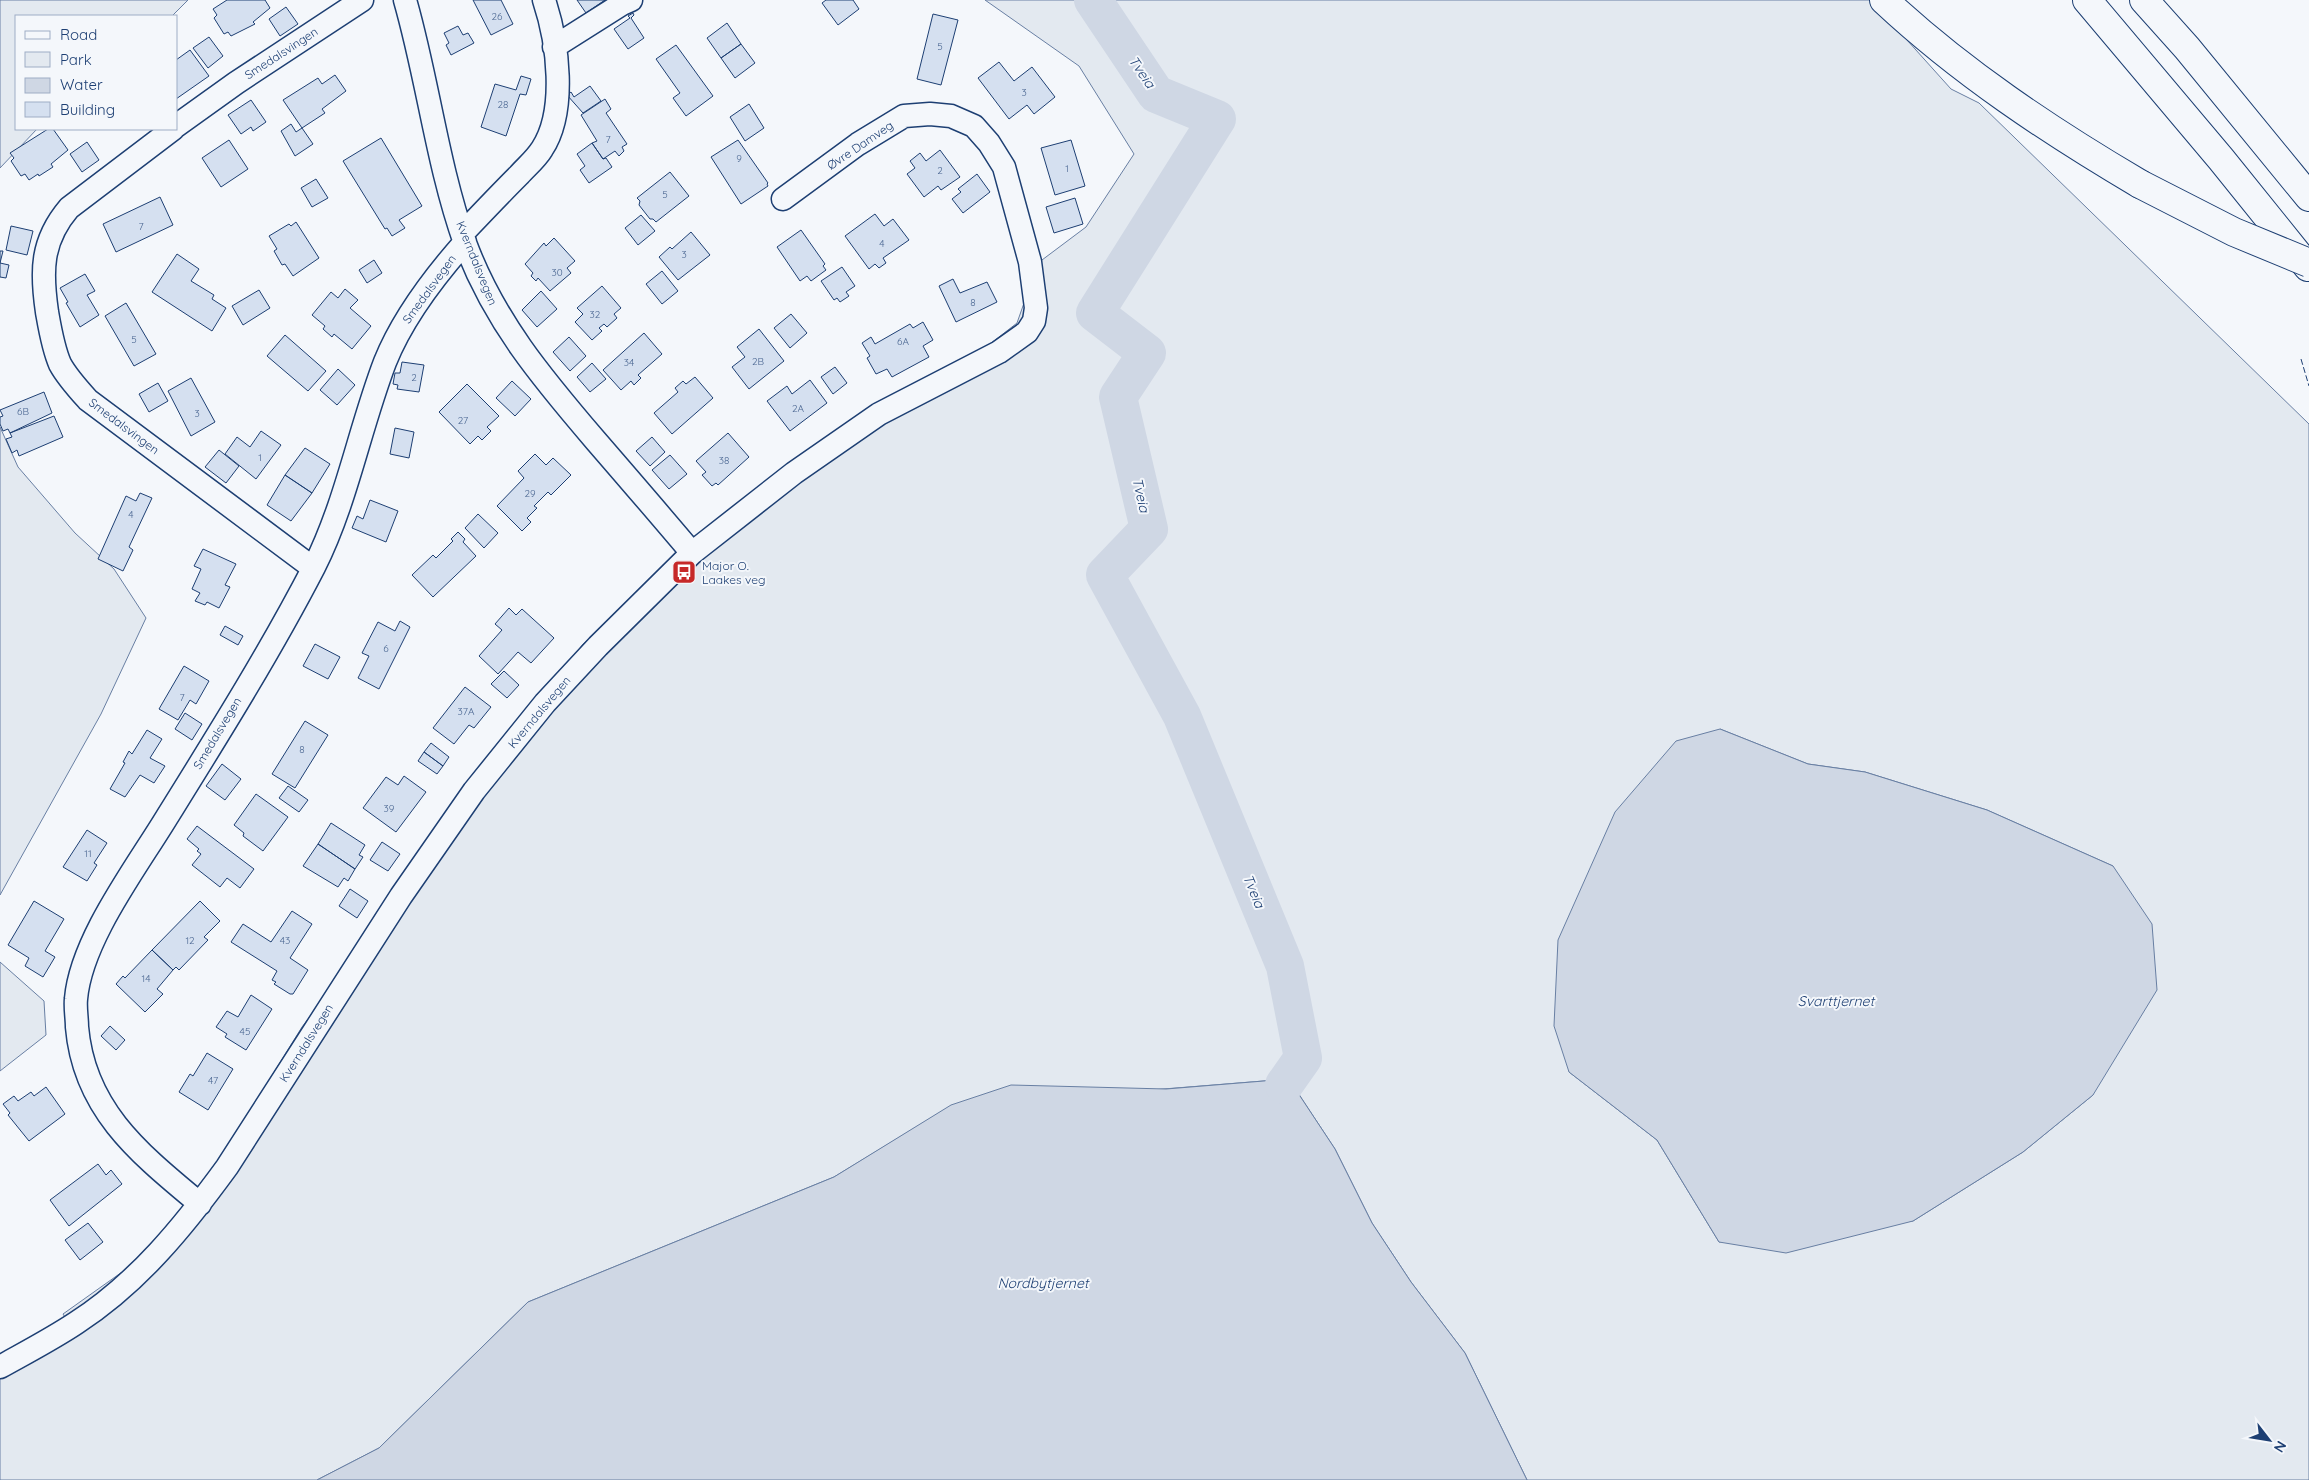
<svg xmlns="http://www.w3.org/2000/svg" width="2309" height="1480" font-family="Quicksand,sans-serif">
  <rect width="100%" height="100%" fill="#f4f7fb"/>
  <path fill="#e3e9f0" stroke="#687fa3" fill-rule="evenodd" d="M0 0H188L172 16H16V129H37L0 168Z
    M985 0H1871L1951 89 1979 103 2309 424V1480H1527L1465 1353 1411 1282 1372 1223 1335 1149 1298 1093 1276 1080 951 1106 834 1177 528 1302 379 1448 317 1480H0V1359L66 1319 63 1314 146 1255 195 1200 302 1027 373 934 440 831 583 644 784 469 922 397 1017 323 1038 263 1086 227 1134 154 1079 66ZM1720 729 1808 764 1865 772 1987 810 2113 866 2093 1095 2023 1152 1913 1221 1719 1242 1657 1140 1569 1072Z
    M0 427 18 467 75 533 114 569 146 618 101 714 0 895Z
    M0 962 44 1001 46 1035 0 1071Z"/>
  <path fill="#cfd7e4" stroke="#687fa3" d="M1720 729 1808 764 1865 772 1987 810 2113 866 2152 924 2157 990 2093 1095 2023 1152 1913 1221 1786 1253 1719 1242 1657 1140 1569 1072 1554 1026 1558 940 1615 812 1676 741Z
    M1276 1080 1298 1093 1335 1149 1372 1223 1411 1282 1465 1353 1527 1480H317L379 1448 528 1302 834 1177 951 1105 1011 1085 1166 1089Z"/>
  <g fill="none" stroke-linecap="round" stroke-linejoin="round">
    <path stroke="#cfd7e4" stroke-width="38" d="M1093 0 1156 94 1217 119 1095 313 1147 353 1118 397 1149 529 1105 575 1182 716 1285 966 1303 1058 1284 1085"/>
  </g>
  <path fill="#d5e0f0" stroke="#1d3f73" d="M227 0H265L270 8 253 22 255 24 231 36 228 32 224 34 214 18 217 15 213 9Z
    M473 0H501L513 24 491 35Z
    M577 0H605L586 13Z
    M826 0H853L859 9 838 25 822 3Z
    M286 7 298 24 280 36 269 19Z
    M633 13 634 15 631 18 644 38 628 49 614 29 630 18 628 16Z
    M933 14 958 20 941 85 917 79Z
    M727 23 741 44 721 58 707 38Z
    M458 26 463 35 468 33 474 43 451 55 446 45 449 43 444 33Z
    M209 37 223 56 208 68 193 48Z
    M741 44 755 63 735 78 721 58Z
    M676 45 713 96 686 116 673 98 680 93 656 59Z
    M190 50 209 76 176 99V60Z
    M999 62 1014 81 1032 67 1055 97 1034 114 1027 105 1009 119 978 78Z
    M335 75 346 91 322 109 325 113 302 128 283 100 318 78 322 84Z
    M521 76 531 79 526 95 520 94 506 136 481 127 495 84 516 90Z
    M590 86 601 101 583 113 567 95 571 92 574 97Z
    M605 99 611 109 606 113 627 144 622 147 624 151 619 156 615 151 603 159 592 143 597 141 581 115Z
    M251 100 266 122 253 131 251 127 241 134 228 115Z
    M749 104 764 128 745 141 730 117Z
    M291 124 296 132 302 128 313 144 295 156 281 131Z
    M48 129H53L68 150 51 164 53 167 39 176 38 174 29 180 25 174 21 176 11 161 14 158 10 153Z
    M381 138 422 206 399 220 405 228 392 236 387 228 385 229 343 161Z
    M229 140 248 169 221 187 202 158Z
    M738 140 768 183 767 184 768 186 741 204 711 157Z
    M1071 140 1085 186 1055 195 1041 148Z
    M87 142 99 160 82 172 70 154Z
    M592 143 603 159 606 158 612 167 589 183 580 170 585 166 577 154Z
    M940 150 960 177 941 190 938 186 924 197 907 174 915 168 910 161 920 153 926 161Z
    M670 172 689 196 656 222 653 219H650L639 205 640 201 637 198Z
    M977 174 990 192 963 213 952 199 961 192 958 189Z
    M316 179 328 198 312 207 301 188Z
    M160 197 173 225 116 252 103 224Z
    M1075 198 1083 224 1054 233 1046 207Z
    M875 214 884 226 893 219 909 240 883 258 886 263 879 268 875 264 869 269 845 236Z
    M641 215 655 231 638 245 625 228Z
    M296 222 319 258 293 276 285 264 282 265 274 251 277 249 269 236 289 224 291 226Z
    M11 226 33 231 27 255 6 250Z
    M801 230 825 264 823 266 826 270 811 281 807 276 800 281 777 247Z
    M691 232 710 255 678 280 659 257 670 247 672 249Z
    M554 238 575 261 567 268 571 273 550 291 538 278 536 281 531 276 533 273 525 264 544 243 546 246Z
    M0 251H3L0 263 9 265 6 278 0 277Z
    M177 254 199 269 191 281 214 295 212 299 226 308 212 331 152 292Z
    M374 260 382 273 367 283 359 270Z
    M842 267 855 286 846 292 849 296 840 302 837 298 834 300 821 281Z
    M662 271 678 291 662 304 646 284Z
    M85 274 95 291 87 295 99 315 80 327 66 303 68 302 60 288Z
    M953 279 960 293 987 282 997 302 956 322 939 286Z
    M602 286 621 308 614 314 617 318 607 327 604 324 599 328 602 331 592 340 575 322 583 314 577 308Z
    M345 289 358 300 350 308 371 326 352 349 334 334 332 337 323 329 325 326 312 315 331 292 338 298Z
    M259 290 270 308 243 325 232 306Z
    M541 291 557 309 537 327 522 310Z
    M126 303 156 354 134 366 105 316Z
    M791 314 807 333 790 348 774 328Z
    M923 322 933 340 923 346 929 357 892 377 887 369 876 374 867 358 870 356 862 343 871 337 875 344 910 324 913 328Z
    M759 329 784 361 749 389 732 367 745 357 737 347Z
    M644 333 662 354 638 375 641 378 634 385 631 381 621 390 603 370Z
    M285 335 326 371 308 391 267 356Z
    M569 337 586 356 570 371 553 352Z
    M402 362 424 365 419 392 397 389 398 385 393 384 395 373H400Z
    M592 363 606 379 590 392 577 377Z
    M835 367 847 383 833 394 821 377Z
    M338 369 355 385 337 405 320 390Z
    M695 377 713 398 672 434 654 413 678 392 675 388 683 381 686 384Z
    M191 378 215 422 191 436 168 391Z
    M810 380 827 403 790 431 767 401 787 386 792 394Z
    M512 381 531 399 515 416 496 398Z
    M158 383 168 401 149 412 139 394Z
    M467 384 499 416 487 427 491 431 482 440 478 436 470 444 439 412Z
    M44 392 52 413 10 433 8 429 3 431 0 424V417L3 416 0 410Z
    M54 416 63 437 19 456 17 450 12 453 6 439 12 437 10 433Z
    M395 428 414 432 409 458 390 454Z
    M261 431 281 445 256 479 225 454 237 437 250 447Z
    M728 433 749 457 718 485 716 483 712 486 702 475 706 472 696 461Z
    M652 437 665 452 650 466 636 451Z
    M305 448 330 464 312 493 285 475Z
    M219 450 239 466 226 483 205 467Z
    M535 454 546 465 553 458 571 475 551 495 548 492 534 506 537 508 527 518 531 522 522 531 497 506 524 478 518 471Z
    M670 455 687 474 669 489 652 470Z
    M285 475 312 493 291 521 267 505Z
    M140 493 152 498 129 547 133 550 123 571 98 559 126 496 136 501Z
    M370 500 398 511 386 542 352 528 357 516 363 519Z
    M478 514 498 533 484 548 465 528Z
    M458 532 465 539 463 542 476 556 433 597 412 575 433 555 436 558 453 541 451 539Z
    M203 549 236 564 225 585 230 587 219 608 207 602 205 605 195 601 200 593 192 589 201 569 194 566Z
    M509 608 516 615 522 609 554 638 531 663 518 652 498 674 479 656 502 630 495 624Z
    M400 621 410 627 379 689 358 678 369 656 362 653 378 622 395 631Z
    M225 626 243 636 238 645 220 635Z
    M315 644 340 657 328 679 303 666Z
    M184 666 209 681 196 704 190 700 178 720 159 709Z
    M504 671 519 685 507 698 491 684Z
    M465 687 491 707 474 728 469 725 454 744 433 728Z
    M185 713 202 724 192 740 175 729Z
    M305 721 328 735 295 788 272 774Z
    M147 730 162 739 150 758 165 766 154 783 140 775 125 797 110 789 125 763 123 762 129 751 132 754Z
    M431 743 449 757 443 766 424 752Z
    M424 752 443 766 437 774 418 761Z
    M222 764 241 779 225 800 206 786Z
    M404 776 426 792 396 832 363 808 386 777 398 785Z
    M288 786 308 800 299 812 279 798Z
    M256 794 288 817 263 851 243 836 244 833 234 825Z
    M331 823 365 845 359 855 363 857 355 869 318 844Z
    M197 826 254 869 240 888 227 878 220 887 192 865 201 854 197 851 199 849 187 839Z
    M87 830 107 843 94 863 97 865 87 881 63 867Z
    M382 842 400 854 388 871 370 860Z
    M318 844 355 869 348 881 344 878 338 887 303 866Z
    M350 889 368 901 357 918 339 906Z
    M34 901 64 919 45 951 55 957 43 977 25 966 29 958 8 945Z
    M200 901 220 921 204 937 208 940 179 970 176 967 173 970 152 950Z
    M292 911 312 924 290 958 308 970 293 994H290L274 984 276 982 272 980 277 971 231 942 243 924 271 942Z
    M152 950 173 970 157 989 163 994 145 1012 116 984 123 976 125 978Z
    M251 995 272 1009 246 1050 225 1037 227 1034 216 1027 227 1011 238 1017Z
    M110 1026 125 1040 116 1050 101 1036Z
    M207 1053 233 1069 208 1110 179 1092 190 1074 193 1076Z
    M46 1087 65 1114 29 1141 8 1115 10 1113 3 1104 14 1096 18 1101 31 1092 34 1096Z
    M98 1164 106 1175 111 1170 122 1184 69 1226 50 1200Z
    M88 1223 103 1242 80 1260 65 1240Z"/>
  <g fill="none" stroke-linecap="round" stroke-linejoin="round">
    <g stroke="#1d3f73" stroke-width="25">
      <path id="minor" d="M405 0C428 80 437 164 465 243 494 321 542 378 596 441 628 478 660 515 692 553
        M554 47 622 4 631 0
        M176 126 236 83 362 0
        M173 129 69 208C41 241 41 271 47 312 50 329 53 348 60 364 67 377 78 389 88 400L313 568
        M463 233C481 214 500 194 519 175 526 167 536 159 542 149 567 111 558 42 544 0
        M200 1204C140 1154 84 1110 77 1027 77 1018 75 1008 76 999 81 940 136 868 167 817 218 735 270 652 314 567 347 501 359 430 385 362 403 317 434 277 465 242
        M0 1367C25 1353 52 1339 76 1323 138 1283 184 1226 227 1167L401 896 474 791 545 703 598 646 692 553 794 473 879 414 999 352 1027 332 1034 321 1036 308 1030 262 1004 167 989 143 974 126 951 116 930 114 904 116 858 144 783 199"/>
    </g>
    <g stroke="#1d3f73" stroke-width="30">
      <path id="highway" d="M1884 0C1961 72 2050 131 2140 184
        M2087 0 2221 159 2308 267
        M2144 0 2187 48 2309 197"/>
    </g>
    <use href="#minor" stroke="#f4f7fb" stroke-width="22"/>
    <use href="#highway" stroke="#f4f7fb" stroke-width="28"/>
    <g stroke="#1d3f73" stroke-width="30" stroke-linecap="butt">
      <path id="highway-bridge" d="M2140 184 2234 232 2309 263"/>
    </g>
    <use href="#highway-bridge" stroke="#f4f7fb" stroke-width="28"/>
    <path stroke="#1d3f73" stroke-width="1" stroke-dasharray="6 2.5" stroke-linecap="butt" d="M2301 359 2309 386"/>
  </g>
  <defs>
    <g id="bus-square" transform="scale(1.25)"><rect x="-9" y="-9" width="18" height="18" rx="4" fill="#c62828" stroke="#f4f7fb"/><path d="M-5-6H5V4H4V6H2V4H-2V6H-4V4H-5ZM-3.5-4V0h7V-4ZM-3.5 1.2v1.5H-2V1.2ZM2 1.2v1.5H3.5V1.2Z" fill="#fff"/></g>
  </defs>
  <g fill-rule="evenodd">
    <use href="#bus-square" x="684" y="572"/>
  </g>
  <g text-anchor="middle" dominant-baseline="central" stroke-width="4" stroke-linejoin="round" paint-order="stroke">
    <g font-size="10" fill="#4b6792">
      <text x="497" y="16">26</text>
      <text x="940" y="46">5</text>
      <text x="1024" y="92">3</text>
      <text x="503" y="104">28</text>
      <text x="608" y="139">7</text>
      <text x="739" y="158">9</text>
      <text x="1067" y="168">1</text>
      <text x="940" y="170">2</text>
      <text x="665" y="194">5</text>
      <text x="141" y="226">7</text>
      <text x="882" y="243">4</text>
      <text x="684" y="254">3</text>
      <text x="557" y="272">30</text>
      <text x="973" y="302">8</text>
      <text x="595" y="314">32</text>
      <text x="134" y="339">5</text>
      <text x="903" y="341">6A</text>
      <text x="758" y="361">2B</text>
      <text x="629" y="362">34</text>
      <text x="414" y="377">2</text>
      <text x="798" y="408">2A</text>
      <text x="23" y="411">6B</text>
      <text x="197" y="413">3</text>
      <text x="463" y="420">27</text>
      <text x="260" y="457">1</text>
      <text x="724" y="460">38</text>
      <text x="530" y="493">29</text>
      <text x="131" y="514">4</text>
      <text x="386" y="648">6</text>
      <text x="182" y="697">7</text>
      <text x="466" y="711">37A</text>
      <text x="302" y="749">8</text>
      <text x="389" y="808">39</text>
      <text x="88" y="853">11</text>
      <text x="190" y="940">12</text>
      <text x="285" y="940">43</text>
      <text x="146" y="978">14</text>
      <text x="245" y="1031">45</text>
      <text x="213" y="1080">47</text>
    </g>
    <g font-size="12" fill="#1d3f73" stroke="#f4f7fb">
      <text transform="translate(281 53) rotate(-33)">Smedalsvingen</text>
      <text transform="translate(860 145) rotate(-34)">Øvre Damveg</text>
      <text transform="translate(477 263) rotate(68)">Kverndalsvegen</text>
      <text transform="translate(429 289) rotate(-54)">Smedalsvegen</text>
      <text transform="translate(124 426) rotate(37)">Smedalsvingen</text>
      <text transform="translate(539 712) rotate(-50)">Kverndalsvegen</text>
      <text transform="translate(217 733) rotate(-59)">Smedalsvegen</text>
      <text transform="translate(306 1043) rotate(-58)">Kverndalsvegen</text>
    </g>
    <g font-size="12" fill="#1d3f73" stroke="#f4f7fb" text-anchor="start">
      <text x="702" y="565">Major O.<tspan x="702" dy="14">Laakes veg</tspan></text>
    </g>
    <g font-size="14" font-style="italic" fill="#1d3f73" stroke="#f4f7fb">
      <text transform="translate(1142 72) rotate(56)">Tveia</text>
      <text transform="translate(1141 495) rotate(77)">Tveia</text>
      <text transform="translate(1254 891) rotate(68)">Tveia</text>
      <text x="1836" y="1001">Svarttjernet</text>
      <text x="1043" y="1283">Nordbytjernet</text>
    </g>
  </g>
  <rect x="15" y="15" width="162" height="115" fill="#f4f7fb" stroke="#9eadc5"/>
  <rect x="25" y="31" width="25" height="8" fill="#f4f7fb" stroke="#9eadc5"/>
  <text x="60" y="40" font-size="15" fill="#1d3f73">Road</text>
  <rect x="25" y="52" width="25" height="15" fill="#e3e9f0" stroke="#9eadc5"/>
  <text x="60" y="65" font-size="15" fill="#1d3f73">Park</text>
  <rect x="25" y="78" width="25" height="15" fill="#cfd7e4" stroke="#9eadc5"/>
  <text x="60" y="90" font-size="15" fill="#1d3f73">Water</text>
  <rect x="25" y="102" width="25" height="15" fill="#d5e0f0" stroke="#9eadc5"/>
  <text x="60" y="115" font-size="15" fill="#1d3f73">Building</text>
  <g transform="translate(2269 1440) rotate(121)" stroke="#f4f7fb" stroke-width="4" paint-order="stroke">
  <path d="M0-4L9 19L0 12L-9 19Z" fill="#1d3f73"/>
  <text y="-8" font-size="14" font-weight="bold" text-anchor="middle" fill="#1d3f73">N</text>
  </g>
</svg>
